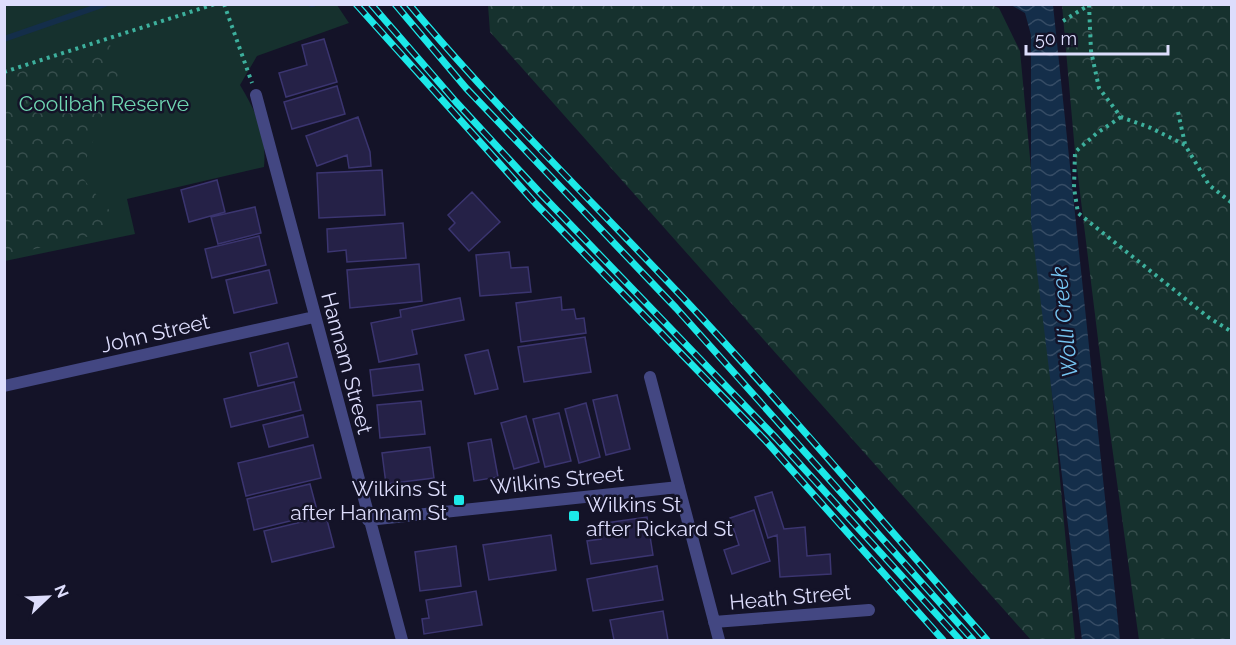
<svg xmlns="http://www.w3.org/2000/svg" width="1236" height="645" font-family="Raleway,sans-serif">
  <defs>
    <pattern id="forest-crowns" width="20" height="18" patternUnits="userSpaceOnUse" patternTransform="scale(1.5)"><rect width="20" height="18" fill="#16312e"/><path d="M2 6a3 3 0 1 1 6 0M12 15a3 3 0 1 1 6 0" fill="none" stroke="#374e4d"/></pattern>
    <pattern id="water-waves" width="16" height="10" patternUnits="userSpaceOnUse" patternTransform="scale(1.5)"><rect width="16" height="10" fill="#142e4a"/><path d="M0 5q4-4 8 0t8 0" fill="none" stroke="#364c65"/></pattern>
  </defs>
  <rect width="100%" height="100%" fill="#141328"/>
  <path fill="#16312e" d="M5 5H337L349 23 257 56 240 85C256 112 267 134 264 167L127 199 135 234 5 261Z"/>
  <path fill="url(#forest-crowns)" d="M989 4 999 8 1020 51 1075 640H1031L490 32 488 5Z
    M1062 5H1231V640H1139L1105 396 1075 152Z
    M109 43 121 67 80 175 124 228 5 256V77Z"/>
  <path fill="url(#water-waves)" d="M1011 5H1053L1120 640H1082L1031 222V35L1025 13Z"/>
  <g fill="none" stroke-linecap="round" stroke-linejoin="round">
    <path stroke="#142e4a" stroke-width="6" d="M311 4H313
      M4 39 105 4"/>
  </g>
  <path fill="#252147" stroke="#3b3570" stroke-width="1.5" d="M324 39 337 82 286 97 279 73 307 65 302 45Z
    M337 86 345 114 292 129 284 102Z
    M358 117 370 152 371 166 349 168 347 155 317 166 306 136Z
    M382 170 385 215 319 218 317 173Z
    M217 180 225 212 189 222 181 190Z
    M472 192 500 222 469 251 449 229 455 223 448 215Z
    M255 207 261 233 218 244 211 217Z
    M403 223 406 258 347 262 346 250 328 252 327 229Z
    M259 236 266 265 212 278 205 249Z
    M509 252 511 268 528 267 531 292 480 296 476 255Z
    M419 264 422 301 350 308 347 270Z
    M269 270 277 303 234 313 226 280Z
    M561 297 562 310 574 309 576 319 584 318 586 333 521 342 516 303Z
    M460 298 464 320 412 330 417 354 379 362 371 323 401 317 400 310Z
    M585 337 591 372 524 382 518 347Z
    M288 343 297 377 258 386 250 353Z
    M488 350 498 389 475 394 465 355Z
    M419 364 423 390 373 396 370 370Z
    M294 382 301 410 231 427 224 399Z
    M617 395 630 449 606 455 593 400Z
    M421 401 425 434 380 438 377 405Z
    M586 403 600 457 579 463 565 409Z
    M559 413 571 461 545 467 533 419Z
    M303 415 308 437 269 447 263 425Z
    M526 416 539 462 514 469 501 423Z
    M491 439 498 477 474 481 468 443Z
    M313 445 321 478 246 496 238 463Z
    M430 447 434 478 386 484 382 453Z
    M310 484 318 514 254 530 247 499Z
    M772 492 784 529 805 527 807 556 830 554 831 574 780 577 777 535 768 538 755 497Z
    M754 510 770 561 732 574 724 550 739 545 730 518Z
    M326 516 334 547 272 562 264 531Z
    M647 517 653 555 591 564 587 541 601 539 599 524Z
    M551 535 556 570 489 580 483 545Z
    M456 546 461 586 420 591 415 552Z
    M657 566 663 600 593 611 587 579Z
    M476 591 482 625 424 634 422 619 429 618 426 600Z
    M663 611 668 640H614L610 620Z"/>
  <g fill="none" stroke-linecap="round" stroke-linejoin="round">
    <path stroke="#3db09d" stroke-width="4" stroke-dasharray="3 4.5" stroke-linecap="butt" d="M224 4 252 83
      M1063 21 1089 5 1091 51 1099 88 1121 117 1151 128 1185 145 1209 185 1232 203
      M4 72 215 4
      M1178 112 1185 144
      M1121 117 1097 133 1075 152 1074 188 1078 213 1208 317 1232 332"/>
    <path stroke="#434782" stroke-width="12" d="M256 95 402 640
      M650 377 719 640
      M4 386 314 317
      M368 520 679 487
      M714 622 869 610"/>
    <g stroke="#1ce8e8" stroke-width="7">
      <path id="rail" d="M356 4 535 203 765 440 943 640
        M371 4 456 102 542 195 776 438 960 640
        M395 4 466 88 676 308 973 640
        M409 4C497 109 594 203 687 302 790 412 887 527 987 640"/>
    </g>
    <use href="#rail" stroke="#141328" stroke-width="4.5" stroke-dasharray="14" stroke-linecap="butt"/>
  </g>
  <g fill="#1ce8e8" stroke="#141328" stroke-width="2">
    <rect x="453" y="494" width="12" height="12" rx="3"/>
    <rect x="568" y="510" width="12" height="12" rx="3"/>
  </g>
  <g text-anchor="middle" dominant-baseline="central" stroke-width="5" stroke-linejoin="round" paint-order="stroke">
    <g font-size="21" fill="#6fd6b2" stroke="#141328">
      <text x="104" y="103">Coolibah Reserve</text>
    </g>
    <g font-size="21" fill="#ddddfc" stroke="#141328">
      <text transform="translate(155 333) rotate(-13)">John Street</text>
      <text transform="translate(347 363) rotate(75)">Hannam Street</text>
      <text transform="translate(557 480) rotate(-6)">Wilkins Street</text>
      <text transform="translate(790 597) rotate(-5)">Heath Street</text>
    </g>
    <g font-size="21" fill="#ddddfc" stroke="#141328" text-anchor="end">
      <text x="447" y="488">Wilkins St<tspan x="447" dy="24">after Hannam St</tspan></text>
      <text x="586" y="504" text-anchor="start">Wilkins St<tspan x="586" dy="24">after Rickard St</tspan></text>
    </g>
    <g font-size="22" font-style="italic" fill="#75c4f1" stroke="#141328">
      <text transform="translate(1064 322) rotate(-96)">Wolli Creek</text>
    </g>
  </g>
  <rect width="1236" height="645" fill="none" stroke="#ddddfc" stroke-width="12"/>
  <g transform="translate(48 597) rotate(67)" stroke="#141328" stroke-width="4.5" paint-order="stroke">
  <path d="M0-4.5L10 22L0 15L-10 22Z" fill="#ddddfc"/>
  <text y="-9" font-size="16" font-weight="bold" text-anchor="middle" fill="#ddddfc">N</text>
  </g>
  <path d="M1026 45v9h142v-9" fill="none" stroke="#ddddfc" stroke-width="3"/>
  <text x="1035" y="45" font-size="18" fill="#ddddfc" stroke="#141328" stroke-width="4.5" paint-order="stroke">50 m</text>
</svg>
